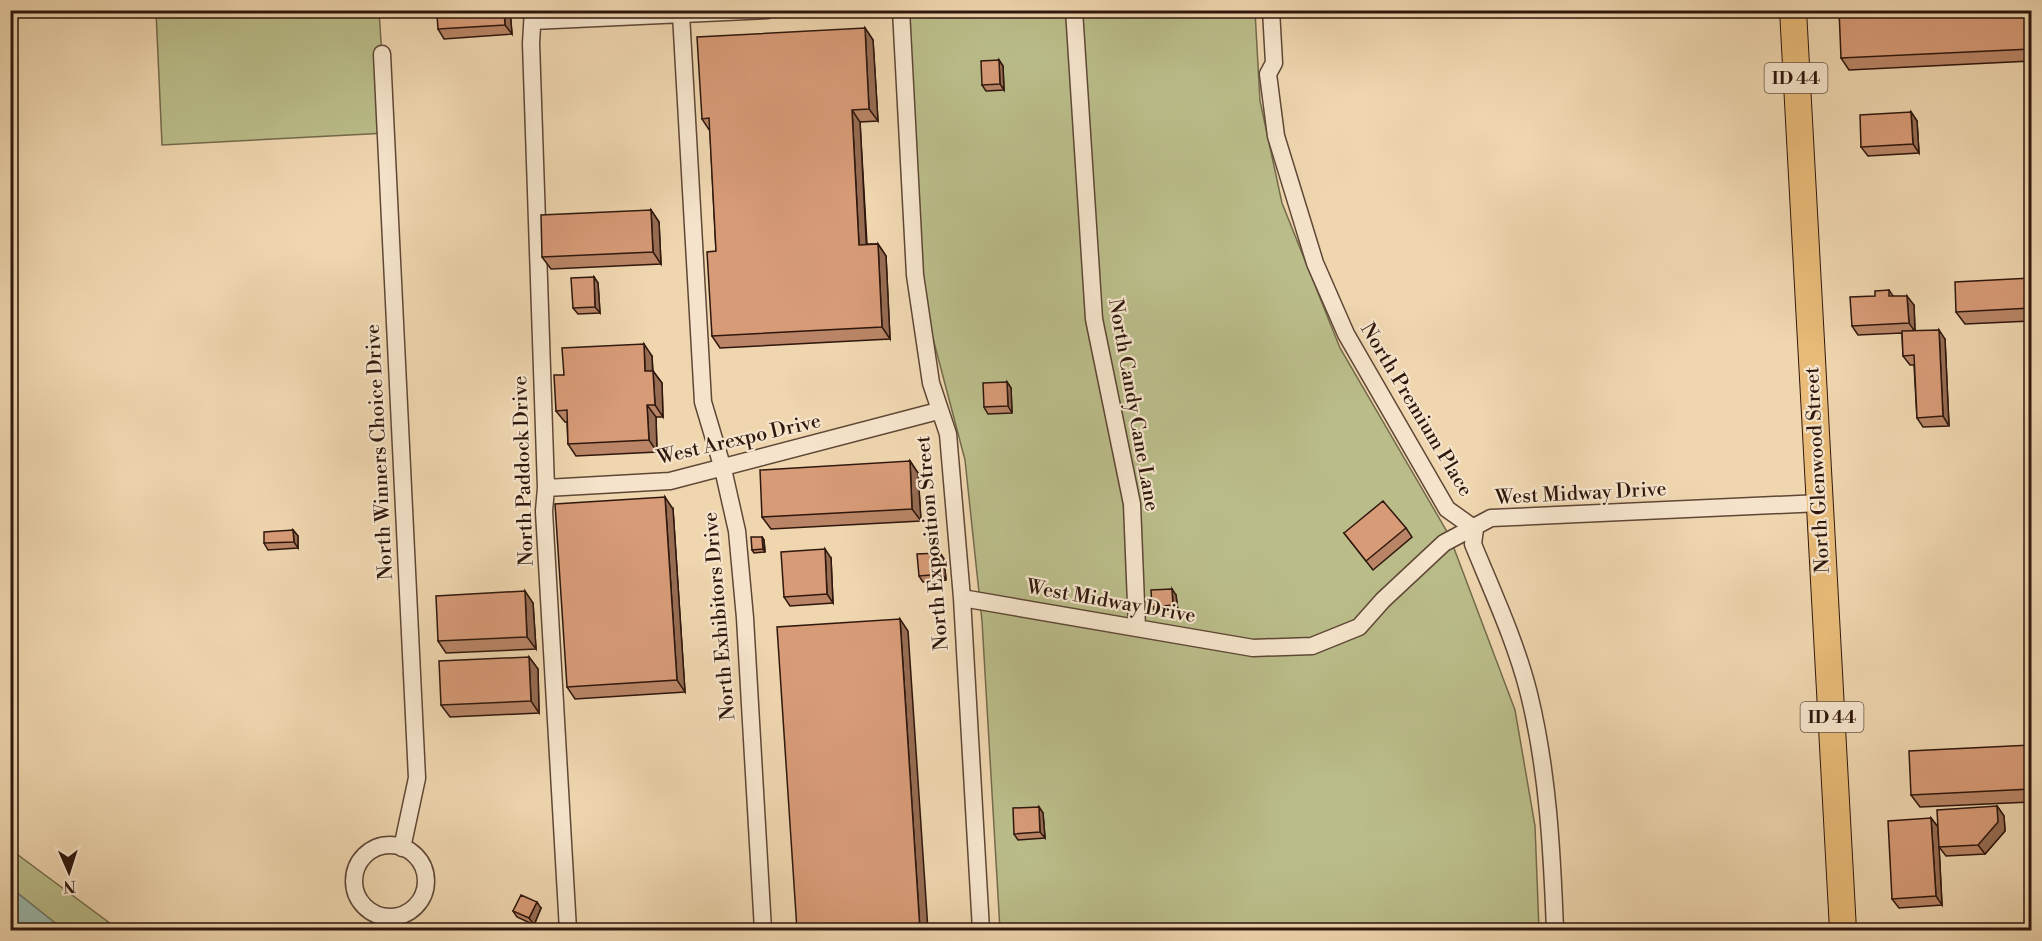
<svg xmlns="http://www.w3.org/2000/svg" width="2042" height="941" font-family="'Libre Bodoni',serif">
  <rect width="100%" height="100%" fill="#efd6af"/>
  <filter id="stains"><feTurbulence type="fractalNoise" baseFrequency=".00333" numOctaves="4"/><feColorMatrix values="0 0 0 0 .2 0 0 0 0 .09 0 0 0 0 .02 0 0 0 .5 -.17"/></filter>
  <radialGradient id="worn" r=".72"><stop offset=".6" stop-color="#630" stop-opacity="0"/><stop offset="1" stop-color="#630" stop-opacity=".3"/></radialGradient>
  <path fill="#babd8a" stroke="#746a4c" stroke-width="1.5" d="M156 11H379L387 133 162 145Z
    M893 11H1255L1260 101 1282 203 1340 348 1449 535 1515 710 1535 826 1539 930H1000L982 621 965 460 905 232Z
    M10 849 119 930H64L11 888Z"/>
  <path fill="#9ab9ad" stroke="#6f786d" stroke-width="1.5" d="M10 888H11L64 930H11Z"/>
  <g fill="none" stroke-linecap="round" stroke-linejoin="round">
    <g stroke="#5f4736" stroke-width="19">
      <path id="street" d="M533 10 531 43 546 488 544 511 568 930
        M901 10 915 275 931 383 948 434 962 598 981 930
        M1074 10 1094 319 1132 504 1137 628
        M1271 10 1274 63 1268 74 1276 136 1315 263 1346 334 1447 509 1475 529 1473 544C1493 593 1516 642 1529 694 1548 772 1552 851 1555 930
        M681 14 703 402 723 469 737 531 745 618 763 930
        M533 21 767 10
        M382 54 417 778 402 848
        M546 488 670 481 938 411
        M962 598 1253 648 1312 646 1359 627 1383 600 1444 543 1491 518 1820 503
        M354 881a36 36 0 1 1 72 0a36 36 0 1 1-72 0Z"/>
    </g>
    <g stroke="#2f170d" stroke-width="28">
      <path id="primary" d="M1793 10 1843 930"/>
    </g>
    <use href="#street" stroke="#f5e4cb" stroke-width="16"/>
    <use href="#primary" stroke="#e8bb78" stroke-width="26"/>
  </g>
  <path fill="#b98566" stroke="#2f170d" stroke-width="1.5" d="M510 10 512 34 444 39 438 29 449 14Z
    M2031 10V61L1849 70 1841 58Z
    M865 28 873 40 878 121 860 122 867 244H878L886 256 890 339 720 348 712 336 716 251 710 131 702 119Z
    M999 60 1003 66 1004 90 986 91 982 85Z
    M1911 112 1917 121 1919 153 1868 156 1861 147Z
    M651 210 659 222 661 264 551 269 542 257Z
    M594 277 598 283 600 313 578 314 573 308Z
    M2031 278V321L1965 324 1956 312Z
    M1889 290 1893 296 1914 305 1915 331 1945 339 1949 426 1923 427 1917 418 1914 365H1910L1903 356 1902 333 1858 335 1852 326 1875 296Z
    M652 356 653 371 662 383 663 417H656L657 452 576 456 568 444 567 422H565L556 411 564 375Z
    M1007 382 1011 388 1012 413 988 414 984 407Z
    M910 461 918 473 921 521 771 529 762 517Z
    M673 509 685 692 575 699 567 687Z
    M1406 528 1412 537 1373 570 1344 533Z
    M293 530 298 536V548L268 550 264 543Z
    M762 537 764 540 765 552 754 553 752 550Z
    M940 553 944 559 946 580 923 582 919 576Z
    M831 558 833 603 790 606 784 597Z
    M1176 595 1178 611 1157 613 1152 607Z
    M533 603 536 649 446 653 438 641Z
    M529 657 538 669 539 713 450 717 441 705Z
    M2031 745V802L1920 807 1911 795Z
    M1997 806 2004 816 2005 831 1985 854 1946 856 1939 847Z
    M1039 807 1043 813 1045 838 1018 840 1014 834Z
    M1931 818 1938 827 1942 905 1899 908 1892 899Z
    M541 908 534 925 517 917 513 911Z"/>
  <path fill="#966c53" stroke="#2f170d" stroke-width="1.5" d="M504 10H510L512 34 505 25Z
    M865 28 873 40 878 121 869 109Z
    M999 60 1003 66 1004 90 1000 84Z
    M852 110 860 122 867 257 859 245Z
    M1911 112 1917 121 1919 153 1913 144Z
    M651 210 659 222 661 264 653 252Z
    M878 244 886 256 890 339 882 327Z
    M594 277 598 283 600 313 595 307Z
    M1907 296 1914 305 1915 332 1909 323Z
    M1939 330 1945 339 1949 426 1943 416Z
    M644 344 652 356 653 383 645 371Z
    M653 371 662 383 663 417 655 405Z
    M1007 382 1011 388 1012 413 1008 406Z
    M647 405 656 417 657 452 649 440Z
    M910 461 918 473 921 521 912 509Z
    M665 497 673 509 685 692 677 680Z
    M293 530 298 536V548L294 542Z
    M762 537 764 540 765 552 763 549Z
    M825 549 831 558 833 603 827 594Z
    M940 553 944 559 946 580 942 574Z
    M1172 589 1176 595 1178 611 1173 605Z
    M525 591 533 603 536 649 527 637Z
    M900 619 908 631 928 930H920Z
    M529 657 538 669 539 713 531 701Z
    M1997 806 2004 816 2005 831 1985 854 1978 845Z
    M1039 807 1043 813 1045 838 1040 832Z
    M1931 818 1938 827 1942 905 1936 896Z
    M537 902 541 908 534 925 529 918Z"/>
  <path fill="#d79b77" stroke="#2f170d" stroke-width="1.5" d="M448 10H504L505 25 438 29 437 15 449 14Z
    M1839 10H2031V49L1841 58Z
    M865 28 869 109 852 110 859 245 878 244 882 327 712 336 707 252 716 251 709 118 702 119 697 37Z
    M999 60 1000 84 982 85 981 61Z
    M1911 112 1913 144 1861 147 1860 115Z
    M651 210 653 252 542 257 541 215Z
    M594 277 595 307 573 308 571 278Z
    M2031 278V308L1956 312 1955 282Z
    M1889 290V296H1907L1909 323 1852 326 1850 297 1875 296V291Z
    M1939 330 1943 416 1917 418 1914 355 1903 356 1902 331Z
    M644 344 645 371H653L655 405H647L649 440 568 444 567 410 556 411 554 375H564L562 348Z
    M1007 382 1008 406 984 407 983 383Z
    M910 461 912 509 762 517 760 470Z
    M665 497 677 680 567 687 555 504Z
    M1383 501 1406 528 1366 561 1344 533Z
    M293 530 294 542 264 543V532Z
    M751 537H762L763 549 752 550Z
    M825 549 827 594 784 597 781 552Z
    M940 553 942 574 919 576 917 554Z
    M1172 589 1173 605 1152 607 1151 590Z
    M525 591 527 637 438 641 436 596Z
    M900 619 920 930H797L777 627Z
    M529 657 531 701 441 705 439 661Z
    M2031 745V789L1911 795 1909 751Z
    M1997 806 1998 822 1978 845 1939 847 1937 810Z
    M1039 807 1040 832 1014 834 1013 808Z
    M1931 818 1936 896 1892 899 1888 821Z
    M521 895 537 902 529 918 513 911Z
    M417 928 439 930H416Z"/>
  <g text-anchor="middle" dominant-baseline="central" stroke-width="4.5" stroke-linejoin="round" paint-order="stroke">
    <g fill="#f5e4cb" stroke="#6a5446" stroke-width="1.5">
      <rect x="1764.5" y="63" width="63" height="30" rx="4.5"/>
      <rect x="1800.5" y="702" width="63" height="30" rx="4.5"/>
    </g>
    <g font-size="18" font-weight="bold" fill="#2f170d">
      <text x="1796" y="78">ID 44</text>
      <text x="1832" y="717">ID 44</text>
    </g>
    <g font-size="20" fill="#2f170d" stroke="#f5e4cb">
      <text transform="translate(1133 405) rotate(80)">North Candy Cane Lane</text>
      <text transform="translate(1416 410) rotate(59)">North Premium Place</text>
      <text transform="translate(739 440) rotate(-13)">West Arexpo Drive</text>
      <text transform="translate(380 452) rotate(-93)">North Winners Choice Drive</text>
      <text transform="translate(1818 470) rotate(-93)">North Glenwood Street</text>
      <text transform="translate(524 471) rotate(-92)">North Paddock Drive</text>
      <text transform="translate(1581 494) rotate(-3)">West Midway Drive</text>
      <text transform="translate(933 543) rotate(-95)">North Exposition Street</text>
      <text transform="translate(1111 602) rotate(10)">West Midway Drive</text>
      <text transform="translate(720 616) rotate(-95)">North Exhibitors Drive</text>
    </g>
  </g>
  <rect width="2042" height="941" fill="none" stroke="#efd6af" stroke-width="36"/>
  <rect x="12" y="12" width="2018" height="917" fill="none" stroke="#2f170d" stroke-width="3"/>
  <rect x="18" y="18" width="2006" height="905" fill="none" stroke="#2f170d" stroke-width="1.5"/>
  <g transform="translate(69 872) rotate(177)" stroke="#f5e4cb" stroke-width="4.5" paint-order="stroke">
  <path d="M0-4.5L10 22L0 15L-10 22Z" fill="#2f170d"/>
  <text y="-9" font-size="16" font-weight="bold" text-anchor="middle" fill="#2f170d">N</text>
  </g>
  <rect width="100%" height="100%" filter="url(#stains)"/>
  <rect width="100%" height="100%" fill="url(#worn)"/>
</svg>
